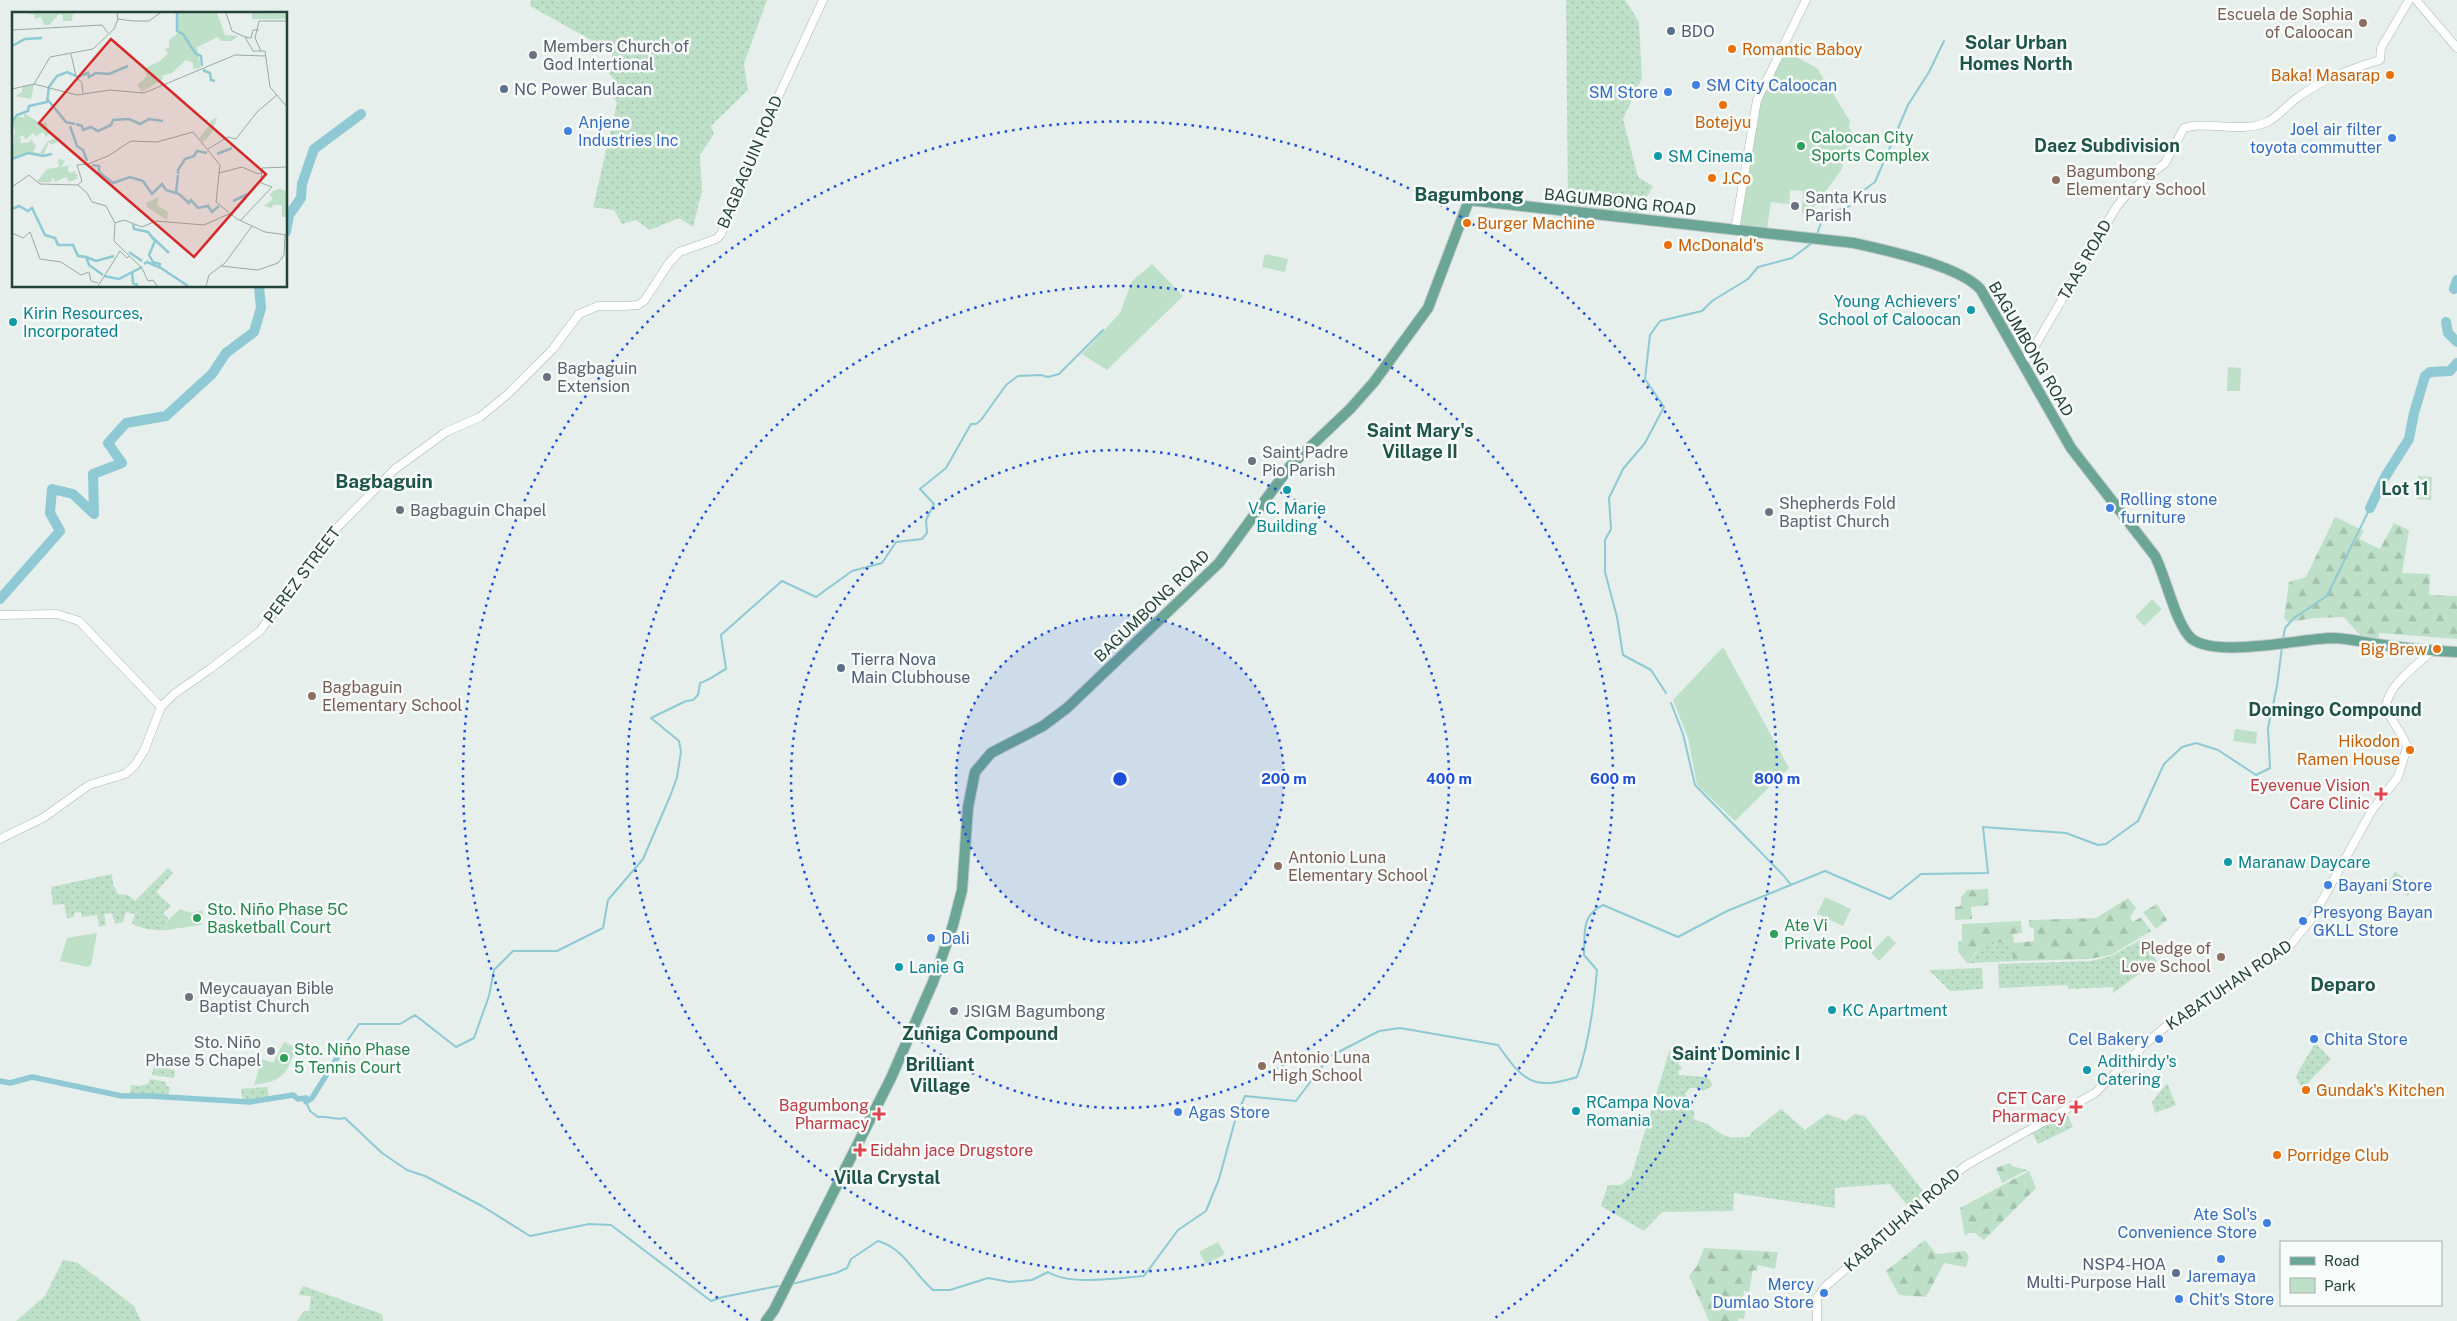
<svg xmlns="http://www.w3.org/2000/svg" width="2457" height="1321" font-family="'Public Sans',sans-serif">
  <defs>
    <pattern id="grass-dots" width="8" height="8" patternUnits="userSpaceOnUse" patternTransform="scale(1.25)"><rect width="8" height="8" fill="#bfe0c8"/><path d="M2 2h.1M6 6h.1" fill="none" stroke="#a4c1ad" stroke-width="1.8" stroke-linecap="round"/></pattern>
    <pattern id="forest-firs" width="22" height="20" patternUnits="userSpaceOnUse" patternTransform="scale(1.25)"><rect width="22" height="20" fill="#bfe0c8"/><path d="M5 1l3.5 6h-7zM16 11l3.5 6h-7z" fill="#a4c1ad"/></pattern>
  </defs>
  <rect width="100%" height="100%" fill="#e6efeb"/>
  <path fill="url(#grass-dots)" d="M531 0H767L744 64 748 90 711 126 714 134 700 155 702 191 693 227 679 218 650 230 636 220 622 224 614 210 593 207 617 103 611 94 613 78 608 73 613 52 530 6Z
    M1566 0H1625L1639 22 1642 78 1623 119 1638 177 1653 186 1637 214 1568 207Z
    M168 868 173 873 156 892 171 906 163 913 168 918 166 930C155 931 143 929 132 924L135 914 126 912 123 922 115 924 112 913 104 914 106 925 99 927 97 915 82 917 81 912 74 913V917L67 918 64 904 53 905 51 887 112 874 113 884 118 894 128 895 135 901Z
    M2142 939 2157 961 2113 993V987L2068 989V985L1999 988 1998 964 2091 961 2111 956Z
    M1987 941 2012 943 2013 961 1969 963 1982 943Z
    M1982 968 1983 989 1950 991 1929 970Z
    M2315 1043 2331 1059 2302 1089 2296 1076Z
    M1670 1049 1682 1069 1678 1071 1679 1075 1706 1077 1711 1081 1712 1086 1703 1091 1698 1088H1690L1685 1094 1688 1098 1687 1108 1693 1110 1695 1114 1693 1118C1698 1123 1705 1121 1710 1126 1726 1139 1730 1138 1749 1137L1751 1133 1781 1109 1805 1130 1827 1114 1846 1121 1855 1114 1865 1116 1927 1196 1911 1210 1890 1184 1835 1188V1208L1734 1193 1733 1211 1662 1212 1644 1231 1601 1206 1608 1185H1621L1631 1177Z
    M155 1060 166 1061 165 1068 175 1070 174 1078 152 1075Z
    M150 1079 166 1082V1086L170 1087 168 1096 130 1094 131 1085 139 1086 148 1084Z
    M2167 1083 2176 1105 2155 1113 2152 1102Z
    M267 1087 270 1102 243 1101 241 1089Z
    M2066 1111 2073 1127 2038 1144 2031 1131Z
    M63 1260 78 1263 134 1306 141 1321H16L45 1296Z
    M303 1286 382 1314 383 1321H297L304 1311H309L311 1296 298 1295Z"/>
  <path fill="url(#forest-firs)" d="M2335 517 2364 531 2359 539 2380 549 2394 523 2409 530 2402 573 2430 574 2429 595 2457 596V639L2379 633 2378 643 2364 640 2344 617 2315 618 2288 622 2284 618 2289 582 2306 577Z
    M1988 889 1989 905 1971 907 1972 919 1955 920V907L1961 906V897L1967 890Z
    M2128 898 2136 908 2130 917 2133 922 2141 917 2151 931 2111 955 2089 959 2013 961 2011 944C1985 941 1983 938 1969 963H1967L1958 951V941H1962V924L2021 921 2022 933 2013 934 2014 943 2034 941V928L2029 927V920L2096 918Z
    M2157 904 2167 920 2156 929 2143 912Z
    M2010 1163 2012 1166 2027 1170 2002 1183 1996 1168Z
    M2029 1171 2036 1188 1984 1240 1975 1233H1969L1965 1236 1960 1208Z
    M1925 1240 1936 1254 1965 1251 1969 1256 1966 1267 1944 1263 1926 1297 1899 1295 1886 1271Z
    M1704 1248 1778 1252 1775 1269 1758 1265 1757 1271 1753 1270 1749 1292 1744 1291 1743 1298 1747 1299 1744 1319 1739 1318 1738 1321H1709L1689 1276 1697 1266Z"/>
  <path fill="#bfe0c8" d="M1786 48 1798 58 1817 68 1850 121 1849 128 1856 136 1844 155 1842 169 1809 214 1802 213 1803 191 1790 190 1789 204 1771 202 1767 228 1740 225 1760 102Z
    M1265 254 1288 259 1285 272 1262 267Z
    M1152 264 1183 296 1107 370 1082 354 1120 313 1132 281Z
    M2228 367 2241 368 2240 391H2227Z
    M2418 476 2432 477 2431 500 2417 499Z
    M2152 599 2162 609 2144 626 2135 617Z
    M1723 647 1789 768 1735 821 1697 785 1688 738 1673 700Z
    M2235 729 2257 732 2256 744 2233 741Z
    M2395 872 2415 885 2408 896 2388 883Z
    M1825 897 1851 909 1843 926 1817 914Z
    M180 909 192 913 203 910 201 925 166 930 168 920Z
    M97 933 91 965 88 967 60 961 67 938Z
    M1888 935 1896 943 1879 961 1871 953Z
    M284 1042 297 1048C284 1075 286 1080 254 1085L262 1059 273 1063Z
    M1218 1242 1225 1254 1206 1264 1199 1252Z"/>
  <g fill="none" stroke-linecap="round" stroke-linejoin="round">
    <path stroke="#8ec9d4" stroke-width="2" d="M1854 202 1860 193 1875 182 1908 105 1929 72 1944 41
      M1817 235C1822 213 1831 213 1850 206
      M2283 639 2285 628 2294 618 2327 596 2370 508
      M1666 693 1651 670 1623 655 1617 617 1605 572V540L1611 529 1609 498 1623 469 1645 443 1664 407 1645 379 1650 335 1660 321 1702 311 1712 301 1748 279 1758 267 1792 258 1812 243
      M1671 703 1683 734 1695 785 1784 876 1791 885
      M345 1044 359 1024H400L415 1015 456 1047 474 1038 489 996 494 970 513 951H557L603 928 608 900 643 859 671 794 677 777 681 752 679 741 651 718 686 701 693 700 698 695 700 683C710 680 716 674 726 669L721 635 782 581 816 597 852 571 882 563 896 542 922 539 927 533 926 520 934 504 920 489 946 468 971 424H976L981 420 1006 385 1018 376 1041 375 1048 377 1059 374 1103 330
      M306 1102 310 1111 318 1117C328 1115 335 1121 345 1118L382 1153 407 1170 425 1176 482 1206 530 1236 589 1224 611 1225 711 1301 723 1297 778 1286
      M792 1284 836 1273 847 1268 851 1259 878 1241C905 1249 913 1273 933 1290H950L988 1278 1010 1282 1032 1280 1048 1272C1070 1286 1118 1278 1144 1276L1178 1230 1206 1211 1219 1179 1236 1117 1245 1096 1296 1101 1329 1057 1379 1031 1400 1028 1498 1045C1523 1081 1533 1091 1577 1077 1589 1044 1594 1005 1597 970L1584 955C1585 933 1581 915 1603 905L1678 937 1727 911 1825 871 1890 899 1921 874 1988 873 1983 827 2066 833 2098 845 2106 844 2138 821 2164 764 2182 747 2196 743 2218 750 2256 775 2270 768 2268 728 2277 686 2282 647"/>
    <path stroke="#8ec9d4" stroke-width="5.5" d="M0 1081 10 1083 32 1077 122 1096H149L249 1102 293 1095 298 1099 306 1098V1102L312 1098 342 1050"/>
    <path stroke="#8ec9d4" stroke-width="10" d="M286 232 289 215 301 198 302 184 314 149 361 114
      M2454 289 2457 280
      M2446 322 2448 333 2457 342
      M2370 508 2385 477 2409 439 2414 413 2425 376 2430 372 2450 371 2457 363
      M0 599 60 531 50 513 52 489 73 494 94 514 93 474 122 463 108 443 126 423 166 416 212 374 226 353 254 332 261 308 259 286"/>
    <g stroke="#a8b8b2" stroke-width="9">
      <path id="minor" d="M2416 0 2457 48
        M1735 230 1757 100 1806 0
        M2022 364 2036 344 2117 206 2128 193 2165 163 2184 128C2207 120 2240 134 2267 122 2278 117 2287 105 2297 98 2323 79 2350 69 2380 60L2381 48 2409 0
        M0 615 57 614 79 621 161 707
        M0 839 43 818 89 785 125 774 135 765 144 751 161 707 174 694 210 669 260 631 328 537 395 469 446 432 480 417 509 393 552 350 579 314 598 306H624L638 305 644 301 669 263 679 252 716 239 721 234 760 136 823 0
        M1817 1321V1298L1826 1286 1965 1166 2095 1093 2145 1044 2171 1022 2288 948 2313 917 2372 810 2398 777 2407 747C2403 734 2393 724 2388 712 2379 692 2418 664 2432 651"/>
    </g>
    <g stroke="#c2cac8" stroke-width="12">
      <path id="major" d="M766 1321 774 1310 891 1078 933 982 953 925 962 890 968 807 975 772 991 753 1043 726 1067 708 1219 563 1291 465 1351 408 1374 382 1428 308 1469 200 1854 243C1885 250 1961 266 1981 290L2071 448 2155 556C2166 577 2176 626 2192 639 2218 658 2298 639 2332 638 2347 638 2362 642 2377 644 2404 648 2430 651 2457 652"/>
    </g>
    <use href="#minor" stroke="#fff" stroke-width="8"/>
    <use href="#major" stroke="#6aa596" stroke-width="10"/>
  </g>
  <circle cx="1120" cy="779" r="164" fill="#1d4ed8" fill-opacity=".12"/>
  <g fill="none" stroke="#1d4ed8" stroke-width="2.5" stroke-dasharray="2.5 5">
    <circle cx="1120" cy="779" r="164"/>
    <circle cx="1120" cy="779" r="329"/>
    <circle cx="1120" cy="779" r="493"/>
    <path d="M748 1320A657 657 0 1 1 1492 1320"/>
  </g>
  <g fill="#8d6e63" stroke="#f7fbf9" stroke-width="2">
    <circle cx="2363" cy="23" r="5"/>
    <circle cx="2056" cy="180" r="5"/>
    <circle cx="312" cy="696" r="5"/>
    <circle cx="1278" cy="866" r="5"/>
    <circle cx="2221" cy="957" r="5"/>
    <circle cx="1262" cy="1066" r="5"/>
  </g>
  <g fill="#5c6f8a" stroke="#f7fbf9" stroke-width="2">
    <circle cx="1671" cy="31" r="5"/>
    <circle cx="504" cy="89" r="5"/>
    <circle cx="841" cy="668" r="5"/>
    <circle cx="2176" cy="1273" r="5"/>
  </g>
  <g fill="#e8710a" stroke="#f7fbf9" stroke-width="2">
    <circle cx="1732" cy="49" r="5"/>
    <circle cx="2390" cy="75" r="5"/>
    <circle cx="1723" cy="105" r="5"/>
    <circle cx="1712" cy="178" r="5"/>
    <circle cx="1467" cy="223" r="5"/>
    <circle cx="1668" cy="245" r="5"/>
    <circle cx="2437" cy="649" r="5"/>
    <circle cx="2410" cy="750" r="5"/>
    <circle cx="2306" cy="1090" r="5"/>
    <circle cx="2277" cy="1155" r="5"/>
  </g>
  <g fill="#6b7280" stroke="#f7fbf9" stroke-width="2">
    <circle cx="533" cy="55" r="5"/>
    <circle cx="1795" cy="206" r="5"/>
    <circle cx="547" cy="377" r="5"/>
    <circle cx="1252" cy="461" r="5"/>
    <circle cx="400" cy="510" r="5"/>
    <circle cx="1769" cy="512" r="5"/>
    <circle cx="189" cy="997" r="5"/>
    <circle cx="954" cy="1011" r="5"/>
    <circle cx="271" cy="1051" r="5"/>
  </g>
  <g fill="#3f7fe0" stroke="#f7fbf9" stroke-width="2">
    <circle cx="1696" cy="85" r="5"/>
    <circle cx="1668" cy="92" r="5"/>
    <circle cx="568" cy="131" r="5"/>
    <circle cx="2392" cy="138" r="5"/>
    <circle cx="2110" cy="508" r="5"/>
    <circle cx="2328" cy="885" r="5"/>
    <circle cx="2303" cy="921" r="5"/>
    <circle cx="931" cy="938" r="5"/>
    <circle cx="2159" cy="1039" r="5"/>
    <circle cx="2314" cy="1039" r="5"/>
    <circle cx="1178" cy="1112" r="5"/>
    <circle cx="2267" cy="1223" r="5"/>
    <circle cx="2221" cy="1259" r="5"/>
    <circle cx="1824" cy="1293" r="5"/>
    <circle cx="2179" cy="1299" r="5"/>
  </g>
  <g fill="#2e9e5b" stroke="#f7fbf9" stroke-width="2">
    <circle cx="1801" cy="146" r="5"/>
    <circle cx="197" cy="918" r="5"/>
    <circle cx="1774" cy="934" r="5"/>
    <circle cx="284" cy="1058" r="5"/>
  </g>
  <g fill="#0f9aa8" stroke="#f7fbf9" stroke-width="2">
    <circle cx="1658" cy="156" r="5"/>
    <circle cx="1971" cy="310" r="5"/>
    <circle cx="13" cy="322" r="5"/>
    <circle cx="1287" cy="490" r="5"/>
    <circle cx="2228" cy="862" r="5"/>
    <circle cx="899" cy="967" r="5"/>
    <circle cx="1832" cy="1010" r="5"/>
    <circle cx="2087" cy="1070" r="5"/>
    <circle cx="1576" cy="1111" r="5"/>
  </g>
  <g fill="#e0444e" stroke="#f7fbf9" stroke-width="2">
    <path d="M2378.5 786.5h5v5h5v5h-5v5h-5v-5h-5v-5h5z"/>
    <path d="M2073.5 1099.5h5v5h5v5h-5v5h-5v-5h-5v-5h5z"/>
    <path d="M876.5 1106.5h5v5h5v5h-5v5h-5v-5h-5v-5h5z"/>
    <path d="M857.5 1142.5h5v5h5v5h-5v5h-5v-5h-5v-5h5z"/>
  </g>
  <g text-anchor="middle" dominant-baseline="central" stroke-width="5" stroke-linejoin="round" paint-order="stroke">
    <g font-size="16" fill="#785e54" stroke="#f7fbf9" text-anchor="start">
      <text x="2353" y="14" text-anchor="end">Escuela de Sophia<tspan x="2353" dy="18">of Caloocan</tspan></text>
      <text x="2066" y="171">Bagumbong<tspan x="2066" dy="18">Elementary School</tspan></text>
      <text x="322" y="687">Bagbaguin<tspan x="322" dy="18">Elementary School</tspan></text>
      <text x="1288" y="857">Antonio Luna<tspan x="1288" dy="18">Elementary School</tspan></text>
      <text x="2211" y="948" text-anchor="end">Pledge of<tspan x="2211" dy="18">Love School</tspan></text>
      <text x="1272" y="1057">Antonio Luna<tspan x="1272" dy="18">High School</tspan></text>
    </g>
    <g font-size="16" fill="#4e5e75" stroke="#f7fbf9" text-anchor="start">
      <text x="1681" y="31">BDO</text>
      <text x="514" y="89">NC Power Bulacan</text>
      <text x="851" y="659">Tierra Nova<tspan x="851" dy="18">Main Clubhouse</tspan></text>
      <text x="2166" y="1264" text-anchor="end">NSP4-HOA<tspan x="2166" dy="18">Multi-Purpose Hall</tspan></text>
    </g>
    <g font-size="16" fill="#5b616d" stroke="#f7fbf9" text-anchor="start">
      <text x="543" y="46">Members Church of<tspan x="543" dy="18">God Intertional</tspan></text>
      <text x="1805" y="197">Santa Krus<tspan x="1805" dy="18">Parish</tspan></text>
      <text x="557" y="368">Bagbaguin<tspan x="557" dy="18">Extension</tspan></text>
      <text x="1262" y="452">Saint Padre<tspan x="1262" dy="18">Pio Parish</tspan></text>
      <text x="1779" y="503">Shepherds Fold<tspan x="1779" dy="18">Baptist Church</tspan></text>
      <text x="410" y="510">Bagbaguin Chapel</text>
      <text x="199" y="988">Meycauayan Bible<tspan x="199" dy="18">Baptist Church</tspan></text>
      <text x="964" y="1011">JSIGM Bagumbong</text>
      <text x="261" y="1042" text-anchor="end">Sto. Niño<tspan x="261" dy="18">Phase 5 Chapel</tspan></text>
    </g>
    <g font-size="16" fill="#c56008" stroke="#f7fbf9" text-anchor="start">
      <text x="1742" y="49">Romantic Baboy</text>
      <text x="2380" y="75" text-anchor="end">Baka! Masarap</text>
      <text x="1723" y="122" text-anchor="middle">Botejyu</text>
      <text x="1722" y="178">J.Co</text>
      <text x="1477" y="223">Burger Machine</text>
      <text x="1678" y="245">McDonald's</text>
      <text x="2427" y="649" text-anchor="end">Big Brew</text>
      <text x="2400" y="741" text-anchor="end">Hikodon<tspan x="2400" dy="18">Ramen House</tspan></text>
      <text x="2316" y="1090">Gundak's Kitchen</text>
      <text x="2287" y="1155">Porridge Club</text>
    </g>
    <g font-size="16" fill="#366cbe" stroke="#f7fbf9" text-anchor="start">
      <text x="1706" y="85">SM City Caloocan</text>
      <text x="1658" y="92" text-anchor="end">SM Store</text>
      <text x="578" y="122">Anjene<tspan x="578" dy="18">Industries Inc</tspan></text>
      <text x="2382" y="129" text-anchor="end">Joel air filter<tspan x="2382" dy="18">toyota commutter</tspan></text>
      <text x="2120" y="499">Rolling stone<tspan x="2120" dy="18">furniture</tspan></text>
      <text x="2338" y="885">Bayani Store</text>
      <text x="2313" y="912">Presyong Bayan<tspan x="2313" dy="18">GKLL Store</tspan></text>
      <text x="941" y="938">Dali</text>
      <text x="2149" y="1039" text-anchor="end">Cel Bakery</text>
      <text x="2324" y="1039">Chita Store</text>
      <text x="1188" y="1112">Agas Store</text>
      <text x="2257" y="1214" text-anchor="end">Ate Sol's<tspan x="2257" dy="18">Convenience Store</tspan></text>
      <text x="2221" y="1276" text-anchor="middle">Jaremaya</text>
      <text x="1814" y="1284" text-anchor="end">Mercy<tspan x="1814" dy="18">Dumlao Store</tspan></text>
      <text x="2189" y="1299">Chit's Store</text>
    </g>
    <g font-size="16" fill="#27864d" stroke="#f7fbf9" text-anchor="start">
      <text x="1811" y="137">Caloocan City<tspan x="1811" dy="18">Sports Complex</tspan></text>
      <text x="207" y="909">Sto. Niño Phase 5C<tspan x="207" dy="18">Basketball Court</tspan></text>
      <text x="1784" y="925">Ate Vi<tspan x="1784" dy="18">Private Pool</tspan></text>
      <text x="294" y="1049">Sto. Niño Phase<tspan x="294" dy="18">5 Tennis Court</tspan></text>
    </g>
    <g font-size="16" fill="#0d838f" stroke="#f7fbf9" text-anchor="start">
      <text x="1668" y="156">SM Cinema</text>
      <text x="1961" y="301" text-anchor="end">Young Achievers'<tspan x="1961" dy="18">School of Caloocan</tspan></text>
      <text x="23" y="313">Kirin Resources,<tspan x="23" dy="18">Incorporated</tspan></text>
      <text x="1287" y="508" text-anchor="middle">V. C. Marie<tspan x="1287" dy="18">Building</tspan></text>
      <text x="2238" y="862">Maranaw Daycare</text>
      <text x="909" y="967">Lanie G</text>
      <text x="1842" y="1010">KC Apartment</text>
      <text x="2097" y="1061">Adithirdy's<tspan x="2097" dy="18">Catering</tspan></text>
      <text x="1586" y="1102">RCampa Nova<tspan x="1586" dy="18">Romania</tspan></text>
    </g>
    <g font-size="16" fill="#24423a" stroke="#f7fbf9">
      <text transform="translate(750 162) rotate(-67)">BAGBAGUIN ROAD</text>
      <text transform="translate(1620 202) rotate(6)">BAGUMBONG ROAD</text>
      <text transform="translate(2085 260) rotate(-60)">TAAS ROAD</text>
      <text transform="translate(2031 349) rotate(60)">BAGUMBONG ROAD</text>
      <text transform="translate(302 575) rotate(-53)">PEREZ STREET</text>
      <text transform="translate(1152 606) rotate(-44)">BAGUMBONG ROAD</text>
      <text transform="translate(2229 985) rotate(-34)">KABATUHAN ROAD</text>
      <text transform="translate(1902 1220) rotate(-41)">KABATUHAN ROAD</text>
    </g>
    <g font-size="16" fill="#be3a42" stroke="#f7fbf9" text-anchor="end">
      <text x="2370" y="785">Eyevenue Vision<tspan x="2370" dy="18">Care Clinic</tspan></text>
      <text x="2066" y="1098">CET Care<tspan x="2066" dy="18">Pharmacy</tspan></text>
      <text x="869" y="1105">Bagumbong<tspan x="869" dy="18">Pharmacy</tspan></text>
      <text x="870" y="1150" text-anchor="start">Eidahn jace Drugstore</text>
    </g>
    <g font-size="18" font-weight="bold" fill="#1f5548" stroke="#f7fbf9">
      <text x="2016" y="42">Solar Urban<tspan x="2016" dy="21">Homes North</tspan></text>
      <text x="2107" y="145">Daez Subdivision</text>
      <text x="1420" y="430">Saint Mary's<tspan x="1420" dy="21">Village II</tspan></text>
      <text x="2405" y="488">Lot 11</text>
      <text x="2335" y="709">Domingo Compound</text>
      <text x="980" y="1033">Zuñiga Compound</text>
      <text x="1736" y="1053">Saint Dominic I</text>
      <text x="940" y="1064">Brilliant<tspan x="940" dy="21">Village</tspan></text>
      <text x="887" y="1177">Villa Crystal</text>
    </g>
    <g font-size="19" font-weight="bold" fill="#1f5548" stroke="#f7fbf9">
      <text x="1469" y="194">Bagumbong</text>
      <text x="384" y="481">Bagbaguin</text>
      <text x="2343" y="984">Deparo</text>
    </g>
  </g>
  <g transform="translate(12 12)">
    <rect width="275" height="275" fill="#e6efeb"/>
    <path d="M14 1H65L61 2 60 9H51V3L47 2 37 13H32L29 5 23 7V3ZM165 1H205L213 23 226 24 220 29H209L206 25 185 35 189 56 181 57V51L174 48 160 61 150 64 151 67 130 80 125 73 135 64 132 57 148 49 156 41 152 37 157 36V28L166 21ZM22 72 19 87 4 84 10 80 11 74ZM12 101 28 111 34 110 37 123 34 125 31 120 24 124 21 121 13 128V125L8 123 9 131 18 130 19 127 24 134 21 140 28 141 35 130 41 127 48 125 50 133 46 129 40 133 37 130 31 144 19 141 0 147 3 119 0 111 7 104 12 106ZM205 105 201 119 191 131 187 126 199 112 198 109ZM49 147 53 149 49 155 59 153 56 155 57 161 64 159 63 162 67 163 64 165 67 166 57 170 54 165 43 170 41 165 39 170H25L35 157 47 155 46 148ZM267 177 274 179V205H270V193H261L260 196 252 194 261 187 258 183 261 179ZM147 185 145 193 156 200 155 208 135 195 134 191Z" fill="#bfe0c8"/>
    <path d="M240 1 274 2V7H240Z" fill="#bfe0c8"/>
    <path fill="none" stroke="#8ec9d4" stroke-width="2.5" d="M165 1V19L171 22 183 41 189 44 190 54M0 34 13 27 30 26M191 58 198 61 199 68 203 69M65 65 76 61 77 65 84 61 97 62 116 54M36 88 54 110 63 112M0 110 5 103 16 99 17 94 35 90 37 75 45 64 55 60 64 64M64 112 70 114 71 118 79 115 86 119 99 113 101 108 117 107 128 112 137 107 151 109M58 114 65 134 71 138 75 149M205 142 220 136M0 147 16 141 31 144 40 142M80 153 87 154V160L101 171 118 165 131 169 140 182 150 172 154 178 167 182 177 191 179 188 186 196 196 194 200 200 207 194M166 162V158L173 147 182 144 185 139 195 141M164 181 166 163M221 189 236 182M0 197 7 194 16 199 20 196 33 223 43 226 46 233H61L66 244 74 245 77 253 91 263M121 212 122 217 136 220 143 229 137 243 141 250 148 252 147 256M141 226 157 241M117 240 130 249M74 245 84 249 102 244M132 252 135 250 149 256 176 274M120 260 121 271 126 273M92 264 107 267 130 255"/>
    <path fill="none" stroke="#98aaa4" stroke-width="1" d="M105 1 106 7 121 9H137L148 1M214 1 220 19 233 25 241 39H253L258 75 275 95M0 18 90 13 96 21M233 25 239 26 241 18H247M249 39 243 26 247 9H275M59 42 64 64 70 71 71 81M22 72 38 45 81 37 102 17 106 7M0 77 22 72 65 83 98 78 132 81 223 43 253 44M196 137 216 125 224 127 245 100 265 83M207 161 230 155 246 162 252 159M66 173 70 169 65 153 76 152 96 144 119 129 145 130 181 120 208 153 204 190 225 207 253 220 275 223M66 173 75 181 80 190 94 194 103 211 102 229 130 256 136 269 141 268 145 274M0 175 17 163 28 172 66 173M260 175 249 171 250 156 275 155M228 209 260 175M103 211 112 208 130 215 144 209 192 213 217 202M0 221 11 226 18 220 28 247 49 250 69 263 77 260 79 269 86 271M209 254 246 258 266 251 272 243 273 223M86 274 108 239 115 246 117 244M194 274 197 263 213 251 240 214"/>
    <path fill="#d62828" fill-opacity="0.15" stroke="#d62828" stroke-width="2.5" d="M99 27 254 162 182 245 27 111Z"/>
    <rect width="275" height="275" fill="none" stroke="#24423a" stroke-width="2.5"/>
  </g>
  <circle cx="1120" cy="779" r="8" fill="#1d4ed8" stroke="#f7fbf9" stroke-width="2.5"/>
  <g font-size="15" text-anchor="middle" font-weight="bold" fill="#1d4ed8" stroke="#f7fbf9" stroke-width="5" stroke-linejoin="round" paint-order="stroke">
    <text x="1284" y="784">200 m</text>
    <text x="1449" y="784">400 m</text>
    <text x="1613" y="784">600 m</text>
    <text x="1777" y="784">800 m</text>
  </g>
  <rect x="2280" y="1241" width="162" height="65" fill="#f7fbf9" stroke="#a3b1ad"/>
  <rect x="2290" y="1257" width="25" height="8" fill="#6aa596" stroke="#a3b1ad"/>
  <text x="2324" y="1266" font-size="15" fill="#24423a">Road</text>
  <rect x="2290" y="1278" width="25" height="15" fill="#bfe0c8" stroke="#a3b1ad"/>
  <text x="2324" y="1291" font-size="15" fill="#24423a">Park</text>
</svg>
